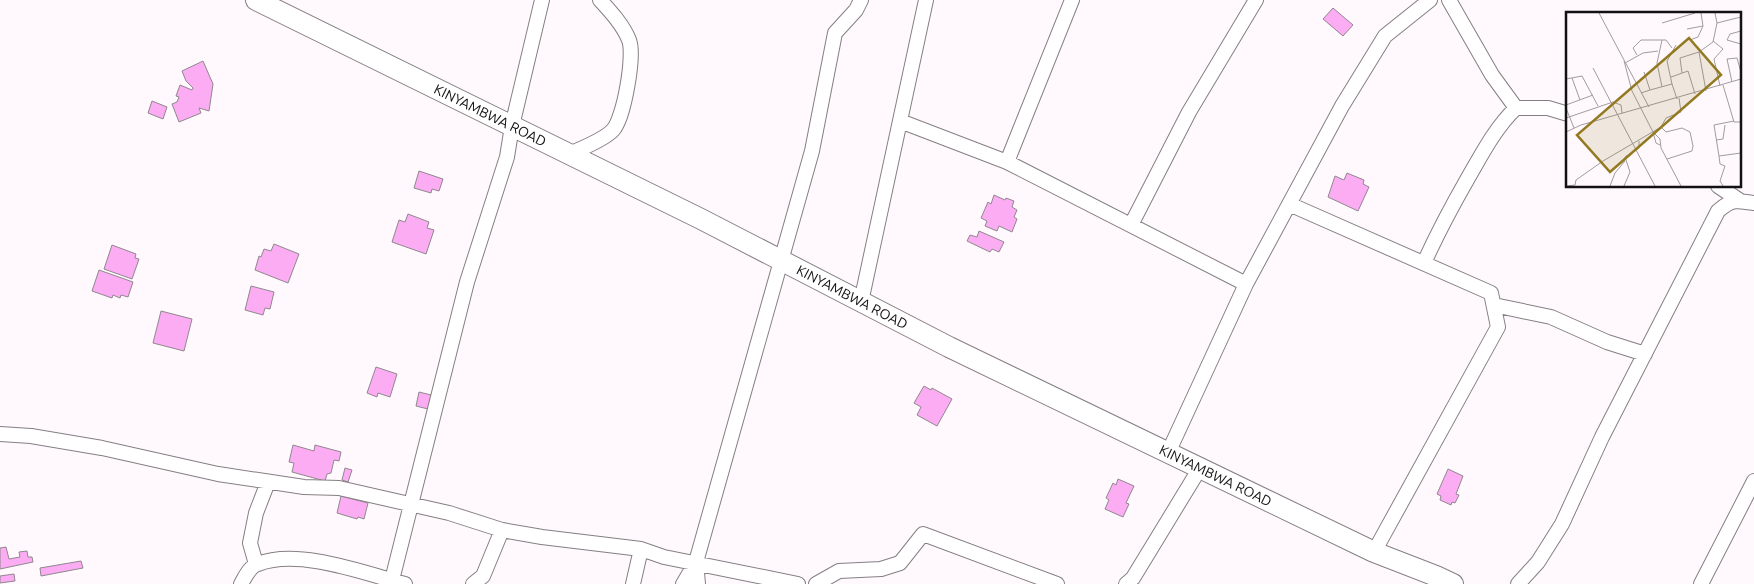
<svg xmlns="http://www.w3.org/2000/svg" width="1754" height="584" font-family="Ubuntu,sans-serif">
  <rect width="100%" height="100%" fill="#fff9fe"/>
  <path fill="#fbacf3" stroke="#8f888e" d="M1333 8 1353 25 1343 36 1323 19Z
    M203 61 213 84 209 111 199 108 201 113 179 122 172 104 177 102 179 97 176 96 180 85 192 90 193 88 186 81 182 71Z
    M152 101 167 107 163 119 148 113Z
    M419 171 443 179 439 191 432 189 431 193 414 188Z
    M1347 173 1364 180 1363 184 1369 187 1358 211 1328 197 1335 176 1344 180Z
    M994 195 1005 200 1006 198 1014 201 1012 207 1017 210 1014 217 1017 219 1012 232 999 226 997 231 985 226 987 221 981 218 988 202 991 204Z
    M408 214 429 222 427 228 434 230 426 254 392 242 399 220 405 222Z
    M979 231 1004 242 999 252 992 249 990 252 967 241 970 235 977 237Z
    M274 244 299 254 288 283 255 270 259 256 261 257 264 249 271 251Z
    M112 245 136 254 135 258 139 259 132 279 104 269Z
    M99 270 133 282 128 297 121 295 120 298 113 295 112 298 92 291Z
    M251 286 274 292 270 309 265 308 263 315 245 310Z
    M161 311 192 319 184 351 153 343Z
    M376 367 397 374 390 397 378 393 377 397 367 393Z
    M924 386 931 390 932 388 952 399 937 426 917 415 921 407 914 403Z
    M419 392 431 395 428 409 416 406Z
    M293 445 314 451 315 445 341 452 339 461 334 460 331 473 327 474 325 481 292 472 294 463 289 462Z
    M345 468 352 470 348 482 342 480Z
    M1448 469 1463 476 1456 494 1459 495 1455 503 1452 502 1451 505 1440 500 1441 496 1437 494Z
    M1118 479 1134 486 1126 503 1129 504 1123 517 1105 509 1109 500 1106 498 1113 483 1116 485Z
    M341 496 368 503 364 519 358 517 357 519 337 513Z
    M6 547 9 559 20 557 19 552 27 551 28 557H32L33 562 0 569V548Z
    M81 561 83 568 41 576 40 568Z
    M14 574 15 581 0 583V576Z"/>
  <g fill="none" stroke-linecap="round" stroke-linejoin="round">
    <g stroke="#857f84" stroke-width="16">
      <path id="street" d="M1449 0 1492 75 1516 108
        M900 121 1007 162 1072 0
        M569 154C581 149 605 139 613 130 624 118 635 55 629 40 623 25 611 12 600 0
        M1007 162 1246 284 1342 106 1385 36 1430 0
        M1718 186 1739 200
        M1289 204 1491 293 1498 327 1374 552
        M1131 225 1189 112 1256 0
        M1424 263C1437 234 1452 206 1468 178 1482 154 1495 128 1516 108H1548L1568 114
        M861 302 926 0
        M1494 305 1551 317 1607 342 1645 354
        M0 434 31 436 102 448 218 474 304 487 339 488 449 513 502 530 542 537 641 549 664 557 798 584
        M1168 453 1246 284
        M256 564 250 543 256 513 268 482
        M241 584C245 577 250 566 258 564 298 548 364 573 405 584
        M391 584 467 282 507 157 512 126 542 0
        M473 584 483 576 502 530
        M633 584 641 549
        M683 584 696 562
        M698 584 696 562 812 151 835 33 856 10 861 0
        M816 584 839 571 881 569 900 563 923 534 1057 584
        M1126 584 1133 578 1200 468
        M1518 584 1538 562 1562 524 1602 437 1718 211C1732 199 1736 200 1754 203
        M1701 584 1754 481"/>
    </g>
    <g stroke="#857f84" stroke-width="22">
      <g id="secondary">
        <path id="s1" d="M256 0 701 219 949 347 1374 552 1436 576 1453 584"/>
      </g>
    </g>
    <use href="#street" stroke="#fff" stroke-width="14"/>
    <use href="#secondary" stroke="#fff" stroke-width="20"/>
  </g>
  <g text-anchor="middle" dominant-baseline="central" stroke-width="5" stroke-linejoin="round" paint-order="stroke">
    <g font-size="14" fill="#131113" stroke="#fff9fe">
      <text stroke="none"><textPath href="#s1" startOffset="261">KINYAMBWA ROAD</textPath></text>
      <text stroke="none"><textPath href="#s1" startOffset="666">KINYAMBWA ROAD</textPath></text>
      <text stroke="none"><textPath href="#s1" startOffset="1071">KINYAMBWA ROAD</textPath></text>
    </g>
  </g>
  <g transform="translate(1566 12)">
    <rect width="175" height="175" fill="#fff9fe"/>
    <path fill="none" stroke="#a19ca0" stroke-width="1" d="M33 1 83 95M96 11 129 1M151 11 175 5M121 17 137 14 135 1M175 19 164 22 161 28 175 32M96 28 91 51 96 75M124 28 132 25 137 14M147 29 157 37 148 47 154 74M133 40 140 79M71 43 67 36 75 28H100L106 36M58 49 66 79 87 120 94 127 95 136 115 174M59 51 77 41 92 39M27 56 89 174M116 61 114 46 133 40 147 30 151 11 149 1M105 65 122 59 129 82M6 66 14 88M0 67 16 64 32 94M166 70 161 47 171 46 175 60M106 72 111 87M157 73 168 110H175M84 78 106 72 101 49 110 33M75 81 84 78 78 60M0 93 27 83M0 96 8 116M0 106 47 90 55 93 56 101M168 109 148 113 153 144 175 141M95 115 100 120 116 116 124 120 127 134 126 139 101 147M0 120 15 113 175 67M87 120 90 131 94 133M150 128 157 127 159 113M153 144 154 152 159 154 154 169 157 174M1 174 9 173 10 168 37 149 95 115 100 106 115 100 113 86M44 174 49 161 59 149M58 174 64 160 59 145 73 136V129"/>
    <path fill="#937920" fill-opacity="0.15" stroke="#937920" stroke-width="2.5" d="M123 26 155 63 44 160 11 123Z"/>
    <rect width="175" height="175" fill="none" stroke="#131113" stroke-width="2.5"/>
  </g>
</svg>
